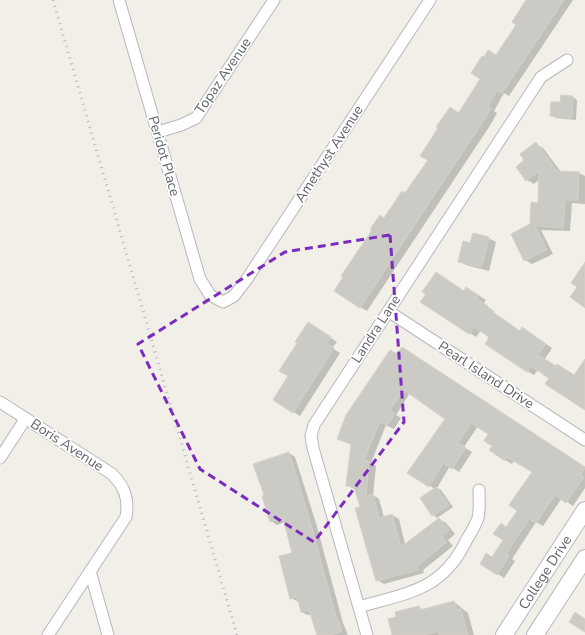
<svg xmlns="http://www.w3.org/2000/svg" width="585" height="635" font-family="'Nunito Sans',sans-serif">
  <rect width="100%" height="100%" fill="#f1efe8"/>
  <path fill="#0003" d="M527 0H573L509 96 504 93 494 111 497 113 491 124 367 311 360 307 385 219 406 194 481 78 484 58 496 56 517 25Z
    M573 97 577 100 576 120 556 118 551 115 561 104Z
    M536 144 543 148 561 172 579 173 585 176V204L572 203 570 231 541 230 553 254 532 264 525 260 531 225 539 204 540 179 534 184 527 180 526 160Z
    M488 238 496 242 489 271 466 265 459 261 471 244Z
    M464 292H474L486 300 483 304 494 311 493 313 520 332 530 333 552 348 545 359 556 367 575 376 585 364V409L538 370 534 375 527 371 491 337 481 330 476 337 422 302Z
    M315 327 337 342 332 348 340 353 300 416 274 400Z
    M409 352 585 468V488L573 506 562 498 543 526 536 522 512 559 515 561 504 578 481 563 493 558 504 540 506 528 519 511 533 472 514 460 512 464 505 460 493 446 490 434 478 426 464 447 472 452 459 472 450 466 437 488 441 490 453 507 437 518 433 515 435 489 409 473 446 419 410 393 396 415 401 418 394 429 386 425 371 463 376 466 373 495 379 499 384 517 392 515 399 519 405 544 439 519 446 523 455 534 448 540 453 546 423 570 424 573 384 584 377 580 356 490 347 485 352 445 338 438 397 355Z
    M289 453 295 457 316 523 343 623 348 635H318L311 615H308L301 612 299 602 291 598 293 553 285 522 277 525 271 521 265 496Z
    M454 602 468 613 474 635H393L418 607 424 610Z"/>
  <path fill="#cccac5" stroke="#d6d1c6" d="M526 0H564L502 93 497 90 488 106 491 108 484 120 360 308 334 291 343 277 341 276 372 230 370 229 380 215 384 218 402 191 405 193 428 160 420 156 438 128 436 127 450 107 459 113 480 79 471 73 482 56 484 57 488 50 496 55 516 25 512 22Z
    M561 95 573 96 572 118 550 116 551 102H560Z
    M536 142 557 171 579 172 578 200H565L563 228 535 226 547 250 524 261 511 234 530 224 531 202 538 203 539 171 526 181 516 167 524 160 520 154Z
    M473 233 489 237 482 267 458 262 463 241 470 243Z
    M585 262V308L570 297 577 287 571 283Z
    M436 272 464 291 466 287 479 296 477 299 488 306 487 308 520 331 522 327 546 344 538 355 556 366 557 364 574 375 585 359V410L545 384 549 378 531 366 527 372 485 344 489 337 474 327 469 334 420 302 426 294 422 292Z
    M308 322 331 337 327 343 334 348 293 413 273 400 288 376 279 371 297 343 295 342Z
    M402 347 585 467 581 475 584 477 566 503 555 495 536 523 529 519 506 554 509 556 497 575 480 564 486 553 492 557 503 540 493 534 501 523 506 527 517 511 509 505 532 472 507 457 505 461 489 450 492 446 484 441 488 434 471 423 458 443 466 448 452 469 443 463 429 487 407 473 445 419 404 390 390 410 395 414 387 426 380 421 364 460 369 461 366 496 373 494 379 518 392 514 401 547 439 518 449 530 442 536 447 542 417 566 418 570 376 581 355 508 360 507 354 487 346 486 351 444 337 439 346 415 390 350 397 354Z
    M289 452 309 518 337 620 338 619 342 631 331 635H317L309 610 301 612 297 597 290 599 279 556 292 553 283 518 270 522 262 496 264 495 253 464Z
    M436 487 449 505 432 516 420 498Z
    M454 601 457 610 461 609 468 635H439L438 631 424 635H392L388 619 396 617 395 612 419 606 420 610Z
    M575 612 585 619V632L569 622Z"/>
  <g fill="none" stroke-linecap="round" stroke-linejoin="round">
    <g stroke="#b5b8bc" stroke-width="13">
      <path id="minor" d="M119 0 200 279 210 295 223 302 234 296 247 279 430 0
        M158 132 181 125 196 118 274 0
        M388 311 585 440
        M0 402 112 474C125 487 129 499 126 517L48 635
        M0 458 26 418
        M90 571 108 635
        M359 607C406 593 441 591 465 543 469 535 475 527 478 518 480 510 479 499 479 490
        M367 635 313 448 311 436 314 425 541 77 567 60"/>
    </g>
    <g stroke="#b6babf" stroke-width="18">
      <g id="secondary">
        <path id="s1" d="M504 635 585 510"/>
        <path d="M535 635 585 558"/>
      </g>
    </g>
    <use href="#minor" stroke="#fff" stroke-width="11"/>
    <use href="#secondary" stroke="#fff" stroke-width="16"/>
    <path stroke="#b6b7b8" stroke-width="3" stroke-dasharray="1 5" stroke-linecap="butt" d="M53 0 237 635"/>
  </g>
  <path fill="none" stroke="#7b2cbf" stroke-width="3" stroke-dasharray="8 5" stroke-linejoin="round" d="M390 235 404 422 314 542 200 469 138 344 285 252Z"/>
  <g text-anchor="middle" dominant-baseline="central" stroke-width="3.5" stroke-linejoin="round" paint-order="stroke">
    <g font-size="14" fill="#5f6368" stroke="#fff">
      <text transform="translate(223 76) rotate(-56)">Topaz Avenue</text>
      <text transform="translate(329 154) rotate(-57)">Amethyst Avenue</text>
      <text transform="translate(164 156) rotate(74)">Peridot Place</text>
      <text transform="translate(376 329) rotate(-57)">Landra Lane</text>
      <text transform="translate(486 375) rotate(33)">Pearl Island Drive</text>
      <text transform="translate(67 445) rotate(33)">Boris Avenue</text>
      <text stroke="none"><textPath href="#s1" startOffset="75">College Drive</textPath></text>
    </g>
  </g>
</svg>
